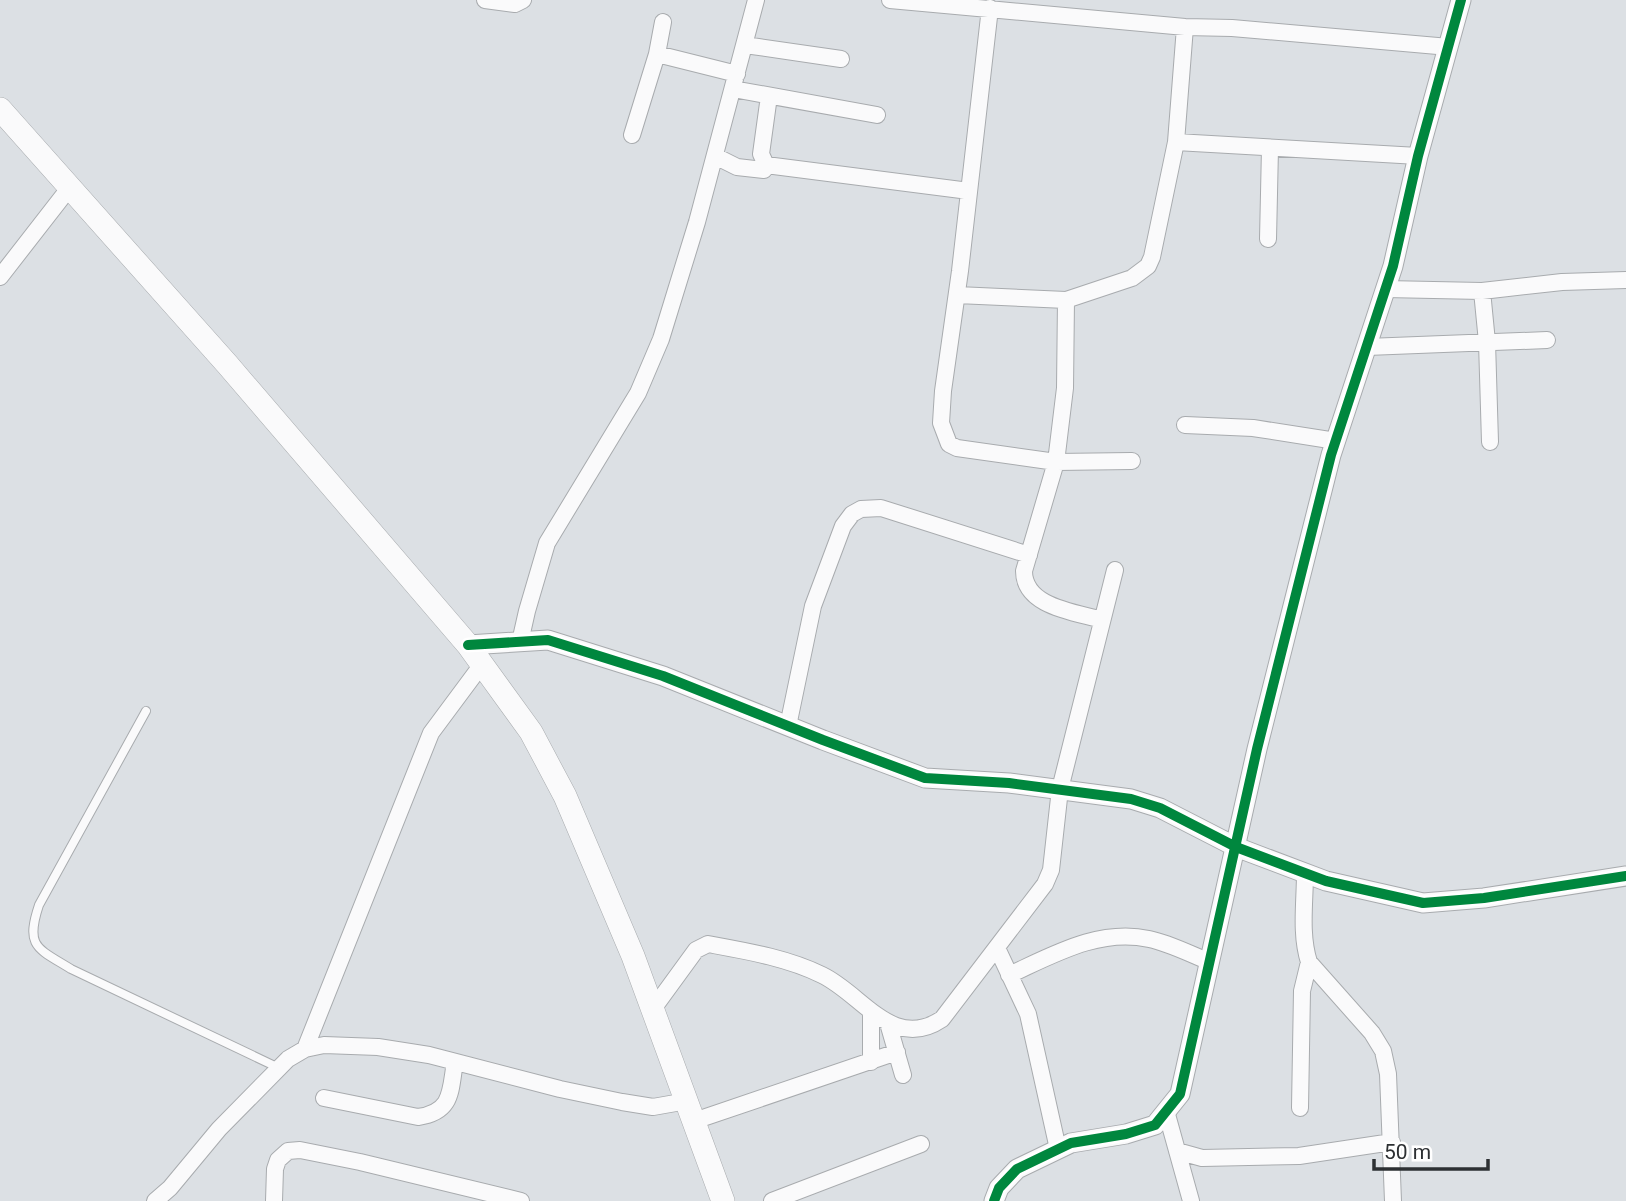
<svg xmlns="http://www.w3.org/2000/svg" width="1626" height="1201" font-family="Roboto,sans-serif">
  <rect width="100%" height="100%" fill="#dce0e4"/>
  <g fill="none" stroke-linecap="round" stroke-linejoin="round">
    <g stroke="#a8abae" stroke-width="10">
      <path id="service" d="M146 711 39 905C25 947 37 948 71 969L279 1068"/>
    </g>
    <g stroke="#a8abae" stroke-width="18">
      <path id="minor" d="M485 0 515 4 523 0
        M890 0 1185 27 1232 28 1449 47
        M990 8 960 271 943 391 941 423 949 444 957 448 1056 462 1132 461
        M745 45 841 59
        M657 54 737 74
        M733 89 877 115
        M769 96 761 154 766 165 969 191
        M632 135 657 54 663 22
        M1176 142 1418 156
        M715 156 737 167 764 170
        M1268 239 1270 148
        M0 277 70 187
        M1385 289 1482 291 1562 282 1626 280
        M1482 291 1487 342 1490 442
        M957 295 1066 300 1132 278 1148 266 1152 257 1176 142 1185 27
        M1066 300 1065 388 1056 462 1024 571C1024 607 1075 612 1102 620
        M1367 347 1547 340
        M1185 425 1253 428 1336 441
        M520 642 527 611 547 543 638 393 661 339 697 222 756 0
        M788 726 813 606 843 526 852 514 861 509 881 508 1029 555
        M1305 873C1305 902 1300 934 1309 962L1372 1033 1383 1051 1388 1074 1393 1201
        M997 948 1028 1014 1058 1149
        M1009 975C1053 955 1099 928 1149 939 1169 943 1190 954 1210 962
        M653 1009 696 950 708 944C746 951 788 958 822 975 862 994 893 1052 942 1019L1045 884 1051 870 1060 789 1115 570
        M888 1023 903 1075
        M305 1049 431 733 483 663
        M871 1062V1011
        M324 1098 418 1117C453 1112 450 1091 455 1062
        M1300 1108 1302 991 1309 962
        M1166 1111 1191 1201
        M694 1121 897 1052
        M1177 1151 1202 1158 1299 1156 1392 1142
        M155 1201 170 1188 219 1129 288 1059 305 1049 324 1045 378 1047 429 1055 560 1089 622 1102 653 1107 687 1101
        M274 1201 275 1169 278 1160 288 1151 300 1150 360 1162 521 1201
        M772 1201 921 1144"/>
    </g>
    <g stroke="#a8abae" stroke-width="21">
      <path id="tertiary" d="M468 645 548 640 663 676 823 740 925 778 1009 783 1131 799 1160 808 1236 847 1326 881 1423 903 1484 898 1626 876
        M994 1201 999 1188 1017 1169 1071 1143 1126 1134 1155 1125 1180 1094 1257 749 1331 455 1393 266 1418 156 1461 0"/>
    </g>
    <g stroke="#a8abae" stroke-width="24">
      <path id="secondary" d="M0 109 227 364 468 645 531 732 565 796 633 956 723 1201"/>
    </g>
    <use href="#service" stroke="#fafafb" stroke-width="8"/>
    <use href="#minor" stroke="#fafafb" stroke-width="16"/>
    <use href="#tertiary" stroke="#fafafb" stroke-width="19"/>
    <use href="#secondary" stroke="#fafafb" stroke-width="23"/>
    <g stroke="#fff" stroke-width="15">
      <path id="cycleway" d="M468 645 548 640 663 676 823 740 925 778 1009 783 1131 799 1160 808 1236 847 1326 881 1423 903 1484 898 1626 876
        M994 1201 999 1188 1017 1169 1071 1143 1126 1134 1155 1125 1180 1094 1257 749 1331 455 1393 266 1418 156 1461 0"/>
    </g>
    <use href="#cycleway" stroke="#00873e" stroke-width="10"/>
  </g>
  <path d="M1374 1159v10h114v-10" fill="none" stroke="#2d3033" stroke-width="3.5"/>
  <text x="1384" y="1159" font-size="21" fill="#2d3033" stroke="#ffffff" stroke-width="5" paint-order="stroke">50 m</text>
</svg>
